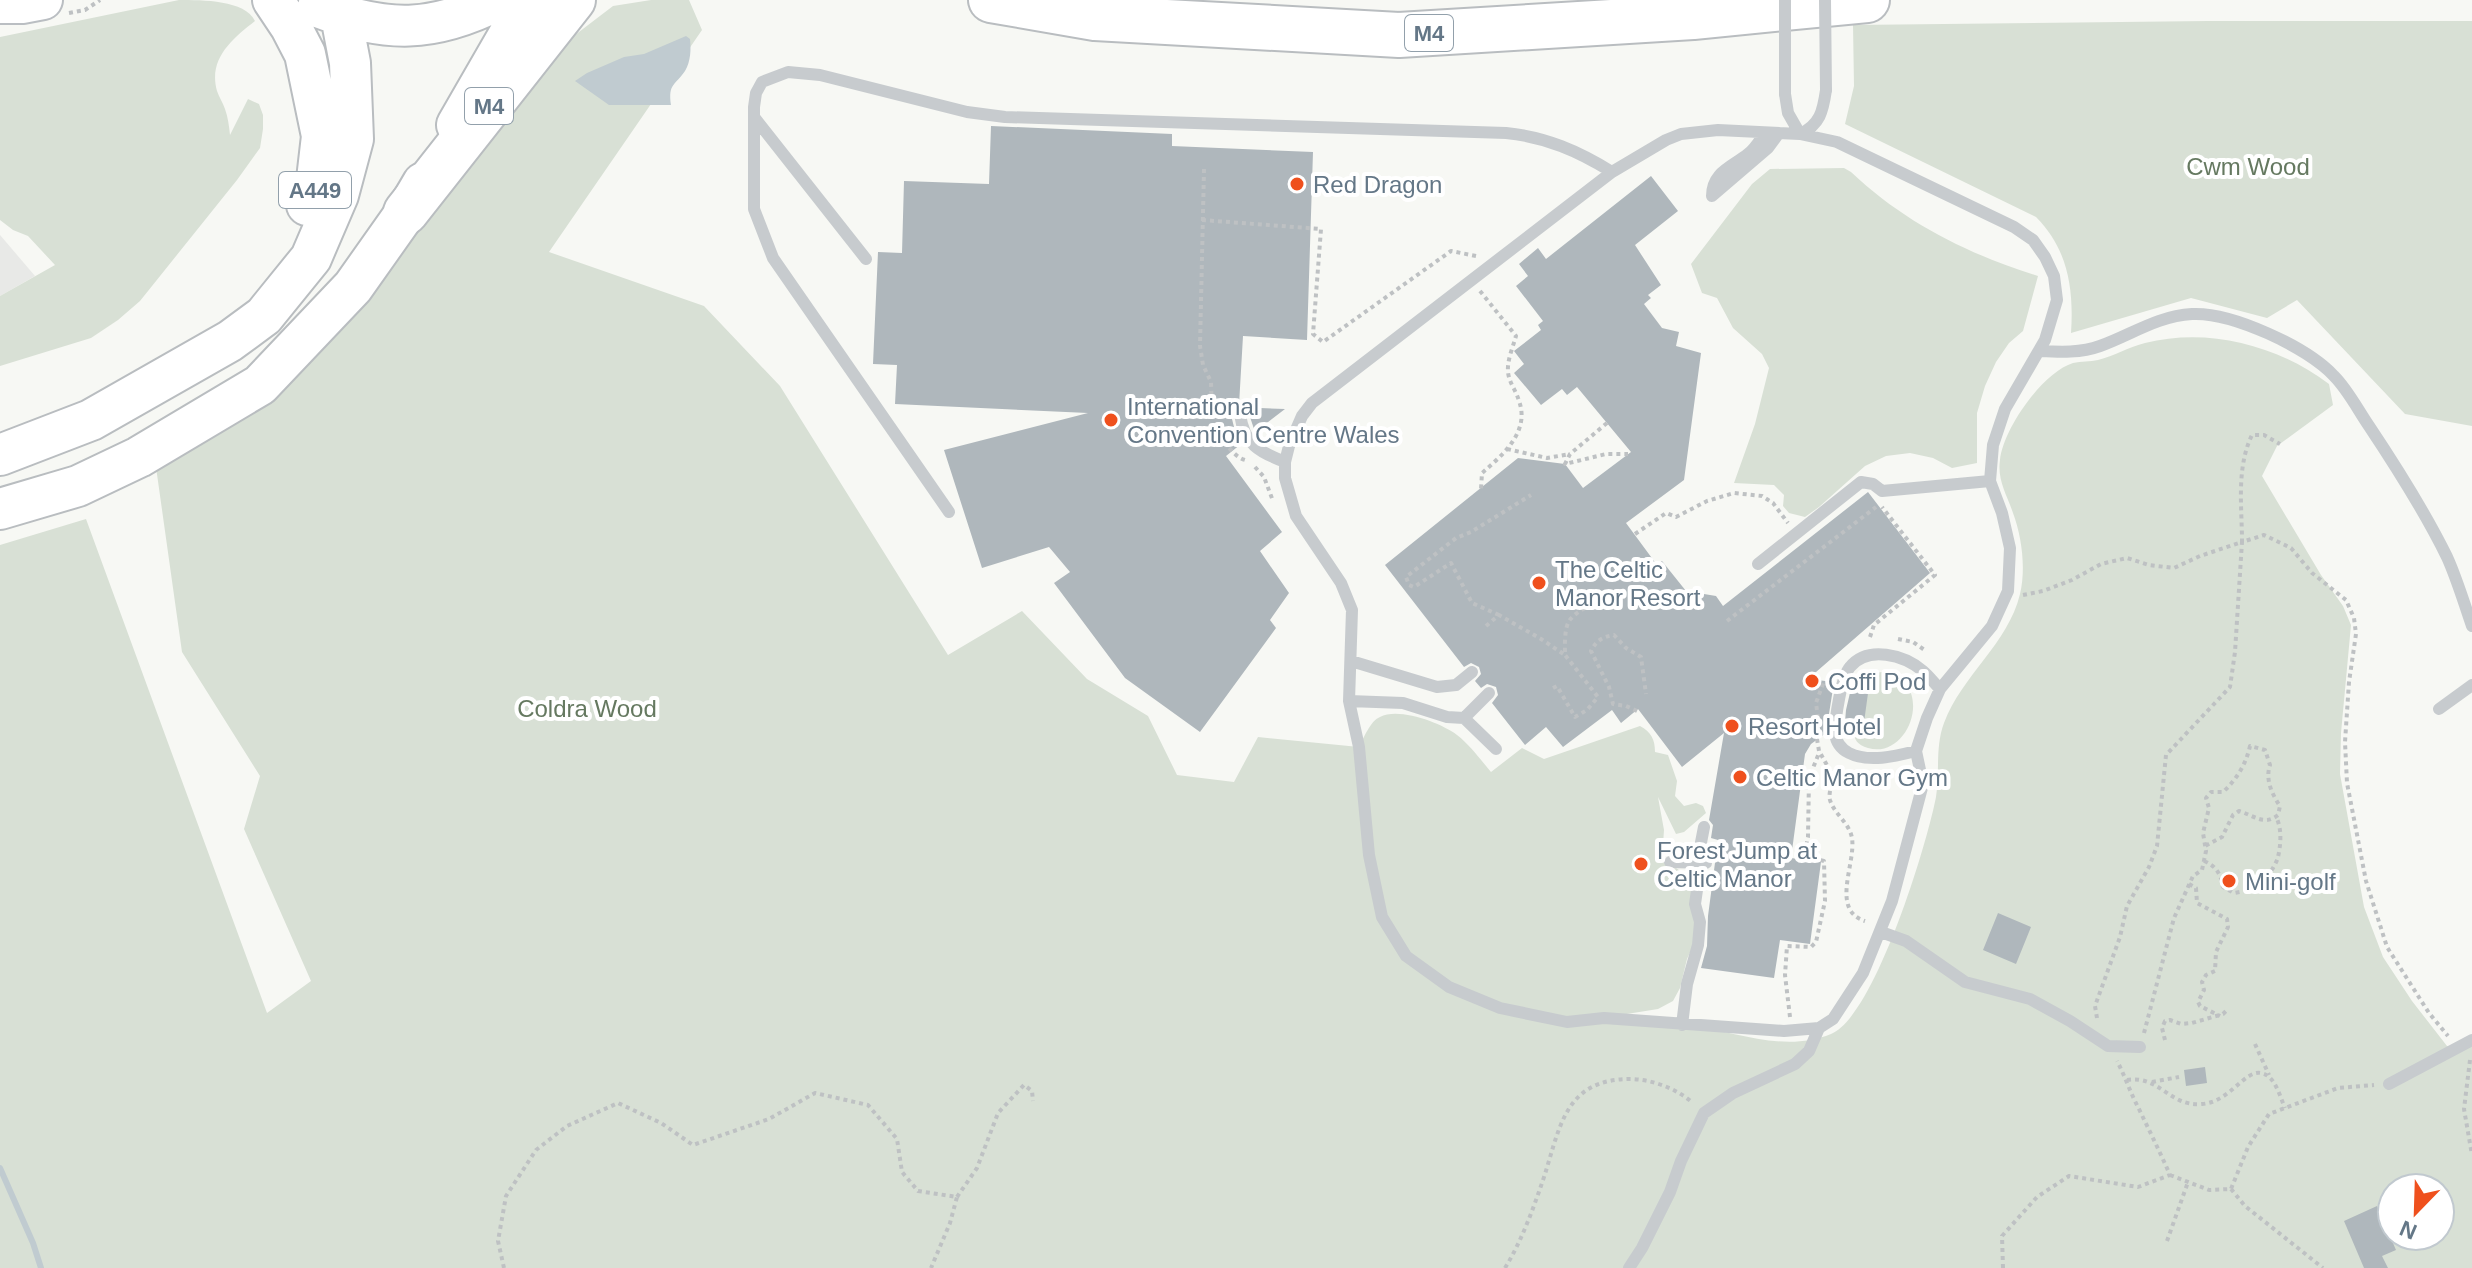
<svg xmlns="http://www.w3.org/2000/svg" width="2472" height="1268" font-family="Helvetica,sans-serif">
  <rect width="100%" height="100%" fill="#f7f8f4"/>
  <path fill="#e8e9e7" d="M0 235 35 276 0 296Z"/>
  <path fill="#d8e0d5" fill-rule="evenodd" d="M179 0C203 0 245 0 255 21 232 39 208 59 217 91 219 97 223 103 225 109 228 117 229 126 230 135L248 99 259 104 263 115V129L260 148 237 180 140 301 118 320 91 338 0 366V296L55 265 28 236 13 230 0 220V37Z
    M651 0H689L702 30 549 252 704 306 780 386 948 655 1022 611 1087 679 1148 716 1177 775 1234 782 1258 737 1359 747C1364 738 1370 721 1380 717 1399 707 1441 723 1457 735 1470 745 1480 759 1491 772L1522 748 1544 759 1640 726C1651 732 1655 739 1655 752L1668 755 1677 781 1675 796 1684 806 1696 803 1703 806 1706 813 1684 832 1676 834 1658 797 1664 830 1662 859 1669 870 1676 868 1687 876 1693 887 1698 935 1687 959 1680 988 1673 1001 1658 1009 1608 1017C1635 1020 1663 1022 1690 1025 1736 1032 1785 1053 1831 1034 1875 1016 1927 844 1936 797 1940 772 1935 747 1944 723 1962 675 2008 644 2020 594 2026 569 2022 537 2013 513 2007 495 1997 480 2000 460 2003 429 2043 372 2073 363 2081 361 2090 362 2098 360 2114 356 2129 347 2145 343 2208 327 2277 345 2329 384L2333 405 2277 446 2262 476 2321 575 2343 606 2351 625 2341 733 2340 774 2364 907 2383 957 2412 1001 2447 1046 2457 1048 2472 1038V1268H0V545L86 519 267 1013 311 981 244 829 260 776 182 652 155 460 237 416 537 64 613 6ZM2392 1188H2440V1236H2392Z
    M2208 21H2472V426L2405 414 2297 300 2267 318 2191 298 2071 333C2074 289 2068 249 2036 217L1845 124 1854 86 1853 25Z
    M1844 168 1851 172C1905 223 1968 254 2038 276L2023 331 2009 343 1996 362 1985 386 1977 413V463L1952 468 1933 458 1910 453 1886 456 1865 466 1819 507 1805 517 1789 513 1783 506 1784 495 1774 485 1734 483 1755 424 1769 368 1762 354 1733 328 1717 298 1702 293 1691 264 1752 184 1770 169Z
    M1886 671C1936 685 1909 760 1868 748 1857 745 1855 740 1852 730L1859 686 1862 680 1872 674Z"/>
  <path fill="#c0cbd0" d="M686 36 690 39C691 49 691 61 685 71 675 86 668 83 671 105H609L575 81 587 73 624 57 644 54Z"/>
  <g fill="none" stroke-linecap="round" stroke-linejoin="round">
    <path stroke="#c0cbd0" stroke-width="6" d="M0 1168 33 1243 41 1268"/>
  </g>
  <path fill="#afb7bc" d="M991 126 1172 134V146L1313 152 1307 340 1243 336 1239 405 1234 408 1231 415 1234 427 1241 444 1226 456 1282 532 1260 551 1289 593 1270 620 1276 628 1200 732 1125 678 1054 583 1070 572 1049 547 982 568 944 450 1088 413 895 404 897 365 873 364 878 252 902 253 904 181 989 184Z
    M1651 176 1678 211 1635 245 1661 285 1648 295 1651 298 1644 304 1662 328 1679 332 1676 346 1701 353 1684 480 1626 523 1657 565 1662 561 1686 591 1716 596 1723 606 1868 492 1930 573 1808 679 1834 682 1826 733 1811 744 1805 754 1791 858 1821 862 1810 944 1780 940 1774 978 1701 968 1707 946 1708 916 1718 840 1711 838 1713 825 1709 820 1724 733 1682 767 1638 709 1621 723 1612 710 1563 747 1546 727 1525 745 1492 703 1498 695 1496 687 1487 684 1481 688 1475 681 1481 674 1479 667 1471 663 1464 667 1385 565 1518 458 1565 464 1583 488 1631 452 1577 387 1567 395 1562 389 1541 405 1514 373 1524 364 1514 351 1541 330 1538 325 1543 321 1516 286 1528 276 1519 264 1538 248 1546 259Z
    M1247 408H1260L1285 409 1255 432Z
    M1852 684 1869 686 1862 737 1844 734 1846 710Z
    M1998 913 2031 927 2016 964 1983 950Z
    M2205 1067 2207 1083 2186 1086 2184 1070Z
    M2377 1206 2396 1250 2382 1256 2388 1268H2364L2344 1221Z"/>
  <g fill="none" stroke-linecap="round" stroke-linejoin="round">
    <g stroke="#babec2" stroke-width="42">
      <path id="primary" d="M0 4H22L43 0"/>
    </g>
    <g stroke="#b9bdc0" stroke-width="44">
      <path id="trunk" d="M273 0 291 27 305 54 322 136 316 188 307 205
        M318 7C386 33 433 33 498 0
        M457 125 529 0
        M0 455 91 420 230 341 264 316 311 258 338 195 353 139 350 63 338 0
        M0 509 78 486 139 457 260 385 353 287 406 212 423 183"/>
    </g>
    <g stroke="#b9bdc0" stroke-width="48">
      <path id="motorway" d="M991 0 1095 18 1399 35 1693 17 1867 0
        M406 212 573 0"/>
    </g>
    <path stroke="#bec1c3" stroke-width="4" stroke-dasharray="4 4" stroke-linecap="butt" d="M69 13 85 10 100 0
      M1204 169 1200 346 1203 365 1211 382 1212 412 1216 424 1214 432C1225 440 1232 456 1245 460
      M1202 220 1321 229 1313 334 1323 342 1451 251 1476 256
      M1480 291 1516 336C1513 347 1507 360 1508 372 1509 383 1516 390 1519 401 1530 431 1504 454 1482 473L1481 489
      M1607 423 1570 454 1565 464 1606 454H1628
      M1507 449 1547 458 1570 454
      M1255 467 1264 477 1273 501
      M1635 534 1666 513 1676 517 1707 501 1734 493 1762 496 1773 503 1788 523
      M2023 595 2043 591 2072 580 2101 564 2127 558 2149 565 2174 568 2200 556 2242 542C2242 507 2236 468 2252 435H2264L2280 444
      M1499 615 1472 603 1451 563 1414 587 1409 585 1406 577 1456 538 1471 532 1531 495
      M1727 621 1876 507
      M1486 626 1499 615 1541 639 1565 655
      M1870 637 1874 625 1935 575 1882 507
      M1898 639 1913 642 1926 651
      M1553 688 1557 686 1575 717 1587 710 1598 697 1565 655C1565 646 1564 630 1569 621 1579 607 1602 601 1617 596
      M1637 711 1626 706 1613 704 1609 687 1591 651C1597 640 1602 637 1614 635L1626 648 1641 657 1646 694
      M1818 718 1816 703 1824 681
      M1817 739 1819 751 1833 776C1833 784 1828 792 1830 800 1834 814 1849 822 1852 838 1856 864 1830 910 1865 921
      M2204 861C2216 866 2221 874 2223 887L2234 893 2265 887C2266 875 2275 868 2278 857 2281 844 2282 828 2276 817
      M2189 884 2196 888 2197 903 2227 919 2228 927 2216 952 2215 971 2206 975 2202 982 2204 990 2198 1002 2200 1006 2220 1016
      M1790 1017 1785 975 1787 946 1811 947 1816 942 1825 901 1824 861 1804 856 1808 837 1809 778 1819 753
      M2097 1018 2095 1006 2120 937 2127 906 2149 867 2157 846 2166 755 2230 687 2235 652 2242 542 2264 535 2291 548 2312 573 2346 600 2354 618 2356 634 2349 682 2345 742 2347 783 2366 881 2387 947 2429 1013 2448 1036
      M2144 1033 2174 918 2193 876 2202 870 2206 851 2203 833 2209 808 2206 798 2211 792H2223C2237 779 2246 764 2250 746L2265 750 2270 765C2265 780 2272 794 2280 806L2278 815C2264 826 2255 816 2239 811L2233 815 2222 837 2205 846
      M2165 1040 2162 1028 2165 1021 2170 1020 2181 1024 2192 1023 2223 1014 2228 1009
      M2255 1044 2269 1075
      M2470 1060 2464 1109 2472 1155
      M2127 1080C2160 1075 2169 1107 2202 1104 2230 1102 2244 1070 2261 1073 2275 1075 2280 1097 2285 1108
      M2152 1082 2179 1077
      M2170 1175 2209 1190 2231 1189 2248 1147 2269 1114 2338 1088 2374 1085
      M2231 1189 2245 1206 2323 1268
      M957 1197 977 1168 998 1113 1024 1085 1032 1091 1033 1101
      M2167 1241 2188 1182
      M504 1268 498 1241 506 1196 536 1150 567 1126 618 1103 661 1123 693 1145 769 1119 815 1093 868 1105 897 1139 902 1172 918 1191 957 1197 950 1223 931 1268
      M1505 1268C1521 1242 1532 1212 1542 1183 1560 1131 1562 1078 1632 1079 1654 1080 1677 1089 1693 1103
      M2003 1268 2002 1236 2037 1197 2069 1176 2138 1187 2170 1175C2160 1152 2149 1130 2138 1107 2130 1092 2125 1076 2117 1061"/>
    <path stroke="#c7cbce" stroke-width="12" d="M1785 94 1788 113 1800 134
      M754 117 866 259
      M1800 134C1820 125 1823 111 1826 90
      M1712 196 1768 148 1779 133
      M1712 196C1712 172 1732 167 1748 154 1755 149 1760 140 1765 133
      M2040 351C2060 352 2081 353 2100 346 2131 335 2157 316 2192 314 2232 312 2307 347 2334 376 2348 390 2358 410 2369 426 2397 468 2425 512 2447 557 2457 579 2464 603 2472 626
      M1240 414C1244 444 1259 452 1285 462
      M949 512 773 258 754 209V107L756 93 762 82 788 72 820 75 967 112 1005 117 1506 133C1546 137 1578 151 1612 172
      M1758 564 1861 482 1873 484 1882 491 1990 481
      M1351 661 1437 687 1456 685 1472 672
      M1349 701 1403 703 1447 717 1464 718 1489 693
      M2439 709 2472 685
      M1464 718 1496 749
      M1916 751C1896 756 1869 763 1849 753 1841 749 1836 742 1835 733 1835 719 1841 677 1850 667 1868 645 1904 655 1923 671 1929 676 1934 683 1940 689
      M1670 862 1706 863
      M1881 932 1906 941 1965 982 2030 999 2070 1021 2108 1046 2140 1047
      M1682 1025 1687 984 1698 945 1700 922 1695 904 1698 883 1697 863 1704 827
      M2389 1084 2472 1040
      M1629 1268 1642 1248 1670 1192 1681 1161 1704 1113 1733 1093 1795 1064 1809 1051 1819 1028 1833 1019 1863 973 1892 901 1923 784 1916 751 1927 718 1940 689 1992 626 2008 591 2010 548 2002 513 1990 481 1993 445 2005 409 2045 340 2057 300 2054 276 2045 257 2033 240 2014 227 1837 142 1800 134 1718 130 1681 134 1666 140 1612 172 1312 403 1302 416 1289 446 1285 462V478L1296 516 1341 583 1352 610 1349 701 1359 747 1369 855 1382 917 1406 956 1449 987 1500 1008 1567 1022 1604 1018 1784 1031 1819 1028"/>
    <use href="#primary" stroke="#fff" stroke-width="38"/>
    <use href="#trunk" stroke="#fff" stroke-width="40"/>
    <use href="#motorway" stroke="#fff" stroke-width="44"/>
    <path stroke="#c7cbce" stroke-width="12" d="M1785 0V94
      M1825 0 1826 90"/>
  </g>
  <g fill="#ef501d" stroke="#fff" stroke-width="3">
    <circle cx="1297" cy="184" r="8"/>
    <circle cx="1111" cy="420" r="8"/>
    <circle cx="1539" cy="583" r="8"/>
    <circle cx="1812" cy="681" r="8"/>
    <circle cx="1732" cy="726" r="8"/>
    <circle cx="1740" cy="777" r="8"/>
    <circle cx="1641" cy="864" r="8"/>
    <circle cx="2229" cy="881" r="8"/>
  </g>
  <g text-anchor="middle" dominant-baseline="central" stroke-width="8" stroke-linejoin="round" paint-order="stroke">
    <g fill="#fff" stroke="#92a0ab" stroke-width="2">
      <rect x="1405" y="15" width="48" height="36" rx="6"/>
      <rect x="465" y="88" width="48" height="36" rx="6"/>
      <rect x="279" y="172" width="72" height="36" rx="6"/>
    </g>
    <g font-size="22" font-weight="bold" fill="#647787">
      <text x="1429" y="33">M4</text>
      <text x="489" y="106">M4</text>
      <text x="315" y="190">A449</text>
    </g>
    <g font-size="24" fill="#657960" stroke="#fff">
      <text x="2248" y="166">Cwm Wood</text>
      <text x="587" y="708">Coldra Wood</text>
    </g>
    <g font-size="24" fill="#647787" stroke="#fff" text-anchor="start">
      <text x="1313" y="184">Red Dragon</text>
      <text x="1127" y="406">International<tspan x="1127" dy="28">Convention Centre Wales</tspan></text>
      <text x="1555" y="569">The Celtic<tspan x="1555" dy="28">Manor Resort</tspan></text>
      <text x="1828" y="681">Coffi Pod</text>
      <text x="1748" y="726">Resort Hotel</text>
      <text x="1756" y="777">Celtic Manor Gym</text>
      <text x="1657" y="850">Forest Jump at<tspan x="1657" dy="28">Celtic Manor</tspan></text>
      <text x="2245" y="881">Mini-golf</text>
    </g>
  </g>
  <g transform="translate(2416 1212) rotate(203)"><circle r="38" fill="#ffffff" stroke="#c1c9cf" stroke-width="2"/>
  <path d="M0-6L14 30L0 20L-14 30Z" fill="#ef501d"/>
  <text y="-12" font-size="22" font-weight="bold" text-anchor="middle" fill="#647787">N</text>
  </g>
</svg>
